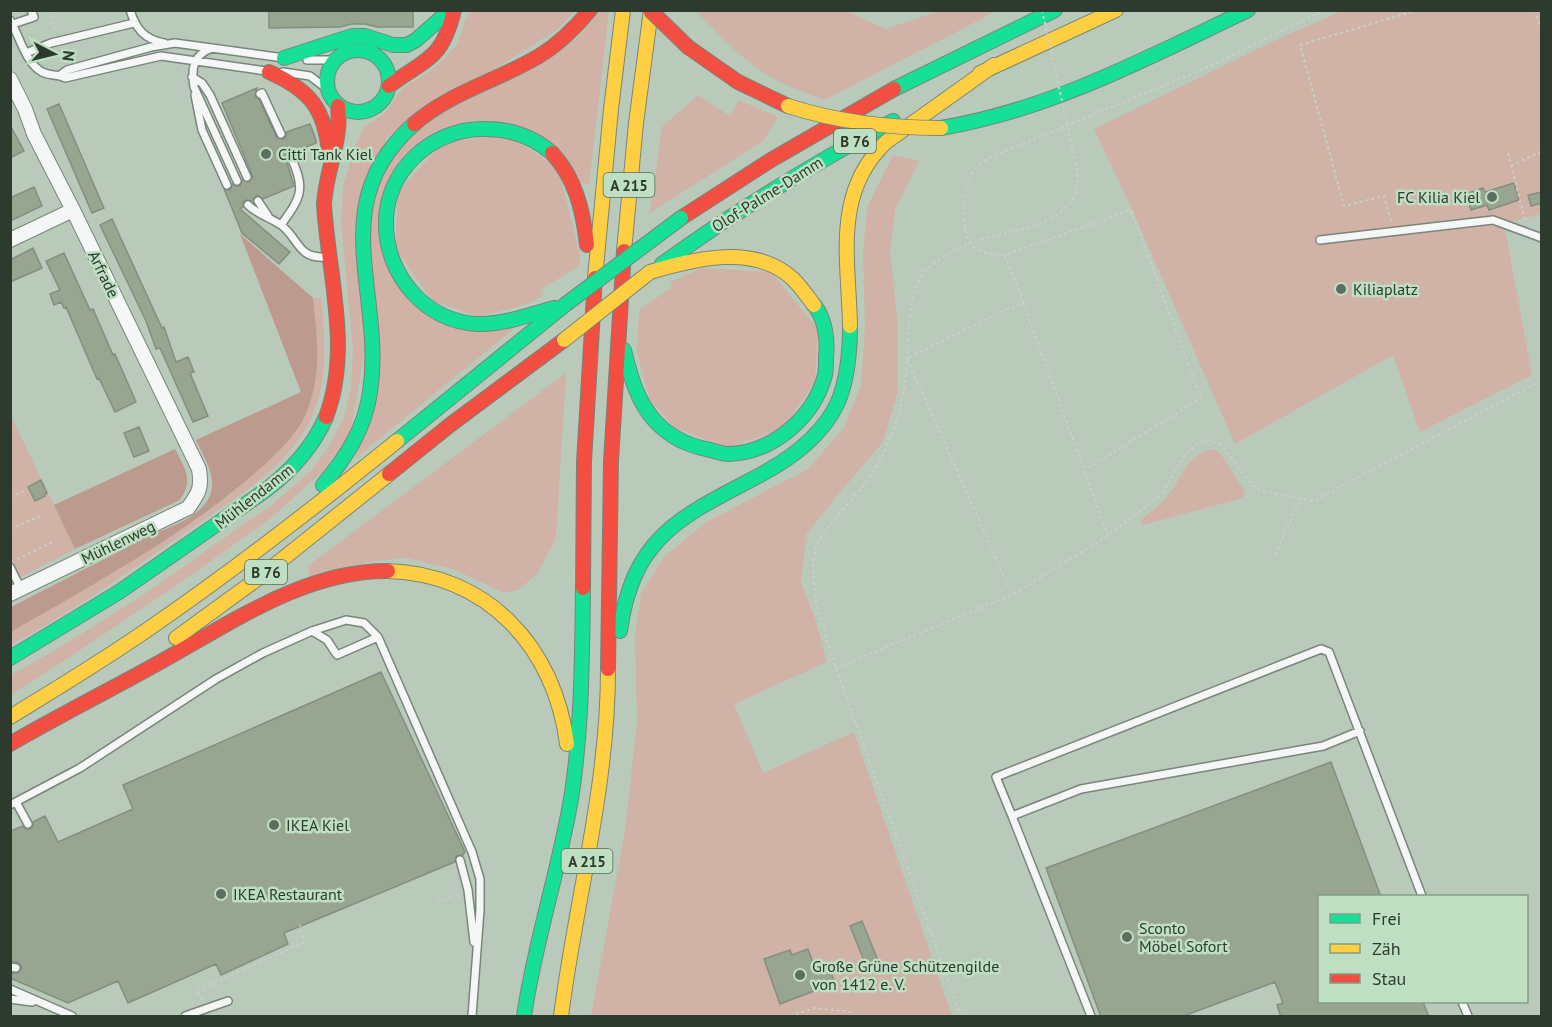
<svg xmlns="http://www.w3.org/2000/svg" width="1552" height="1027" font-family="'PT Sans',sans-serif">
  <rect width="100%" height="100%" fill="#b9cabb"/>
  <path fill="#d1b2a6" d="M496 10 515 12 575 11 558 29 386 138 365 350 350 433 322 472 271 518 186 579 67 659 11 695V675L55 650 140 597 270 506 311 471 329 446 343 420 351 388 353 350 341 223 343 186 355 147 364 127 384 114 404 87 433 69 445 58 457 45 467 15 471 11Z
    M599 11H609L589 184 581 183C563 149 532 123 492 121 338 113 343 354 514 325L516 327 357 457 355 455C381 411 383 363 377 314 371 269 360 218 382 175 425 86 547 92 599 11Z
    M698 11H846L886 29 938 11H997L824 100C807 93 788 87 772 78 744 62 721 36 698 13Z
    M1342 11H1541V214L1504 224 1532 375 1420 432 1393 355 1235 444 1131 207 1094 129 1280 38Z
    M698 95 730 116 739 100 778 117 763 141 650 213 662 127Z
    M507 135 558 168 580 255 579 266 540 290 543 296 527 304 479 317 433 301 395 248 398 192 443 142Z
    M893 155 919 161 895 210 890 252 898 326V392L883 442 837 496 806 535 801 582 814 615 827 662 734 704 763 773 854 732 952 1016H591L625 831 637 723 635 636 641 594 664 557 705 523 808 469 845 426 861 385 865 326 863 250 868 205Z
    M702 268 771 272 818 329 815 382 782 429 728 447 675 428 650 400 637 352 639 310 672 287 671 282Z
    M313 298H321C325 339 329 381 311 419 286 471 229 502 183 534 127 573 71 612 11 645L10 632C97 582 187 534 262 467 280 450 301 431 309 406 322 368 317 337 313 298Z
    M566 373 556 538 538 573 518 590 504 593 453 569 407 558 373 561 309 577 308 566Z
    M10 414 75 549 11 582H10Z
    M1213 449 1220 453 1245 492 1243 498 1143 525 1140 521C1148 514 1158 507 1165 499 1182 481 1185 454 1213 449Z"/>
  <path fill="#bd9a8e" d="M240 234 313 298C317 337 322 368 309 406 301 431 280 450 262 467 187 534 97 582 11 632V607L153 534C174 526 212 512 212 485 213 470 202 454 196 440L301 392Z
    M175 449C185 469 194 479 180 500L75 549 54 505Z"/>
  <path fill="#97a591" stroke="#848e81" stroke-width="1.5" d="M269 10H413V27H377L365 24H352L340 27 269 28Z
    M257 88 255 96 259 99 277 138 283 139 286 137V132L310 124 316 140V143L306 147 307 150 296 155 291 151 286 154V159L294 186 263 199 257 195 252 201 246 200 243 203V207L240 209 290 252 279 264 242 233 224 189 230 190 232 184 236 186H240L242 180 249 182 253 177 222 103Z
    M59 104 104 208 92 213 47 109Z
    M10 125 24 151 10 158Z
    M1514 183 1519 200 1489 210 1487 205 1471 210 1466 194 1483 188 1485 192Z
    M34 187 42 206 10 221V198Z
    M1542 192V203L1531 206 1528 195Z
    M112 219 162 328 164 327 176 362 188 357 194 372 190 373 208 416 193 422 160 348 156 349 146 321 100 225Z
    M33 248 42 268 10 282V260Z
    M64 253 90 310 93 309 113 355 115 354 136 402 115 412 99 378 97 379 66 307 64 308 61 302 54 305 50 294 60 290 46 261Z
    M139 427 149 451 134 457 124 433Z
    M41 480 47 493 45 494V496L35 501 28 487Z
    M381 672 465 852 463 855 456 856 455 862 284 933 288 944 221 975 216 964 128 1003 118 981 68 1003 10 978V973H18L22 968 19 963 10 961V831L23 826 26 829H30L33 826V822L45 816 58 842 133 809 123 785Z
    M1331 762 1381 897H1320V1002H1423L1429 1017H1281L1277 1005 1283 1003 1275 982 1181 1017H1101L1046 868Z
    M862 921 879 963 867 968 850 926Z
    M808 949 814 966 827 962 835 983 780 1004 764 959 790 950 792 955Z"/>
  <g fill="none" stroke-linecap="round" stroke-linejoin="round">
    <g stroke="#78867a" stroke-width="10">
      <path id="lane" d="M130 10C136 29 144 39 164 43
        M10 20C20 37 25 62 42 72 50 76 58 74 65 78L161 56 266 71
        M13 24 34 17 31 10
        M212 48C193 55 191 68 194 87L237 181
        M26 53 51 43 134 23
        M307 60H334
        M283 72 310 76 327 89
        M60 75 67 70 151 47 175 43 284 58
        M192 77 202 83 210 95 247 177
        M260 94 262 93 281 134
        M195 95 202 130 227 185
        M258 201 268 216
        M248 205C257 214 271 218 281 225 299 238 297 259 326 257
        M281 225C301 197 306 190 291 157
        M1320 240 1493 220 1542 238
        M10 567 21 589
        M312 631 327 640 337 655 378 637
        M16 802 28 824
        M10 805 80 768 216 679 263 653 312 631 346 620 364 623 378 637 472 852 480 879V910L472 1016
        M1012 816 996 777 1321 649 1329 652 1422 896
        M460 860 468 890 474 942
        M10 967 16 968
        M10 989 72 1016
        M10 999 32 1002
        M1462 1002 1468 1016
        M185 1016 228 1001
        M1091 1016 1012 816 1081 789 1323 746 1360 731"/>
    </g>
    <g stroke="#78867a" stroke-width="16">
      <path id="street" d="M10 79 25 109 34 134 73 210 199 469C202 488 199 493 188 508L10 594
        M10 240 73 210"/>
    </g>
    <g stroke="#78867a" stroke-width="16">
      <path id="fast" d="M327 81a31 31 0 1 1 62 0a31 31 0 1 1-62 0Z
        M284 58 352 36H365L393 45H407L416 40 441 18
        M894 89 1055 10
        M941 128C1050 110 1149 57 1248 10
        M552 153C532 136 508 128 481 129 430 130 385 172 386 224 386 275 426 323 479 324 505 324 529 315 554 308
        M662 264C736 211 813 164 893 121
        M624 350C630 375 637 401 655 421 669 436 686 445 706 449 713 450 721 454 728 454 773 453 814 417 825 375 826 370 826 363 826 357 828 340 825 318 814 305
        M397 441 566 304
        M323 485C346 457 365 429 370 392 385 293 323 204 414 124
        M620 631C633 534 685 515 762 474 793 457 823 435 838 402 848 378 850 352 850 326
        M10 658 119 592 266 490C292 470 313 447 326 417
        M524 1016C535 940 560 868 572 793 582 725 582 656 583 588"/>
    </g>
    <g stroke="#78867a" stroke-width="16">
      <path id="slow" d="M980 73 1116 10
        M624 251 636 123 651 10
        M650 272C695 259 754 243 793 279 801 287 807 296 814 305
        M595 278 611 109 623 10
        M850 326C849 261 832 193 886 142L994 65
        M388 571C488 574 555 648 567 744
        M176 638 260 577 389 474
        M10 717C59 687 109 657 157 623 239 566 319 504 397 441
        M561 1016C576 898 608 789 608 669"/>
    </g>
    <g stroke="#78867a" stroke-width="16">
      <path id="jam" d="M269 72C310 90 325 109 329 153
        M738 82 788 106
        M389 86C426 58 442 61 454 10
        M414 124C449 93 499 80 539 56 559 44 575 28 590 10
        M552 153C576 179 583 211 587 245
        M681 218 771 160 894 89
        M326 417C352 349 328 274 324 204 326 169 342 142 338 106
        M389 474 450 425 564 340
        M583 588 584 462 595 278
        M608 669 611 461 624 251
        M10 744C60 715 112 689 162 661 231 623 306 570 388 571"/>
    </g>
    <path stroke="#c9cfca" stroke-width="2" stroke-dasharray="3 3" stroke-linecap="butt" d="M50 10 56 33
      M1535 10 1542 31
      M1508 153 1525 220
      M1511 166 1542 151
      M1391 221 1384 196 1344 206 1300 45 1418 10
      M1005 255 1023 302 907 358 1008 586
      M1023 302 1108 536
      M1088 468 1201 398 1131 210 1005 255C995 255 978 253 971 244 960 230 963 186 973 172 978 165 985 161 991 157L1208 67 1325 10
      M10 497 26 490
      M10 529 41 516
      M1276 555 1282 538 1301 499
      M17 559 55 541
      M836 668 1012 595 1108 536 1162 494 1184 456 1197 444 1209 440 1221 445 1253 486 1262 491 1314 501 1542 380
      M438 902 458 894
      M202 1000 197 990 303 943 300 925
      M790 1016 815 1008 851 1012
      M961 1016 836 668 816 604 813 565 816 547 821 536C838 513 860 493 875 469 885 453 891 436 897 419 903 401 906 380 907 361 909 335 907 289 927 269 935 261 959 247 969 243 1000 231 1064 229 1076 192 1080 180 1077 168 1074 156"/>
    <use href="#lane" stroke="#f4f7f5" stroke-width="7"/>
    <use href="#street" stroke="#f4f7f5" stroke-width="14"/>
    <use href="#fast" stroke="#16e098" stroke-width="14"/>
    <use href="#slow" stroke="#ffcf43" stroke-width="14"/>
    <use href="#jam" stroke="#f24e42" stroke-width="14"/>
    <g stroke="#78867a" stroke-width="16" stroke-linecap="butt">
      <path id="fast-bridge" d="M566 304 681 218"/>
    </g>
    <g stroke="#78867a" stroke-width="16" stroke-linecap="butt">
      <path id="slow-bridge" d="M788 106C838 122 888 128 941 128
        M564 340 650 272"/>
    </g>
    <g stroke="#78867a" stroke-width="16" stroke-linecap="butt">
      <path id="jam-bridge" d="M650 10 688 47 738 82"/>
    </g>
    <path stroke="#c9cfca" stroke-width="2" stroke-dasharray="3 3" stroke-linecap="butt" d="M1042 10 1074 156"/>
    <use href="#fast-bridge" stroke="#16e098" stroke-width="14"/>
    <use href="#slow-bridge" stroke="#ffcf43" stroke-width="14"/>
    <use href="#jam-bridge" stroke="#f24e42" stroke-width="14"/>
  </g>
  <g fill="#5e6d60" stroke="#bedfc1" stroke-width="2">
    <circle cx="266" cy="154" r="6"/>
    <circle cx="1492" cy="197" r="6"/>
    <circle cx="1341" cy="289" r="6"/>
    <circle cx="274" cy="825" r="6"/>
    <circle cx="221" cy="894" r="6"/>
    <circle cx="1127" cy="937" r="6"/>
    <circle cx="800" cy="975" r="6"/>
  </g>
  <g text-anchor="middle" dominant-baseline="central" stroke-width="5" stroke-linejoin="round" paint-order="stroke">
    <g fill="#bedfc1" stroke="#586c5b" stroke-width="1.5">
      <rect x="834" y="129" width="42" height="24" rx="4.5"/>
      <rect x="603.5" y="173" width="51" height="24" rx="4.5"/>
      <rect x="245" y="560" width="42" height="24" rx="4.5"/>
      <rect x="561.5" y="849" width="51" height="24" rx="4.5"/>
    </g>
    <g font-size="15" font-weight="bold" fill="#2d3b2f">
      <text x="855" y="141">B 76</text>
      <text x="629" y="185">A 215</text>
      <text x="266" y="572">B 76</text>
      <text x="587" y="861">A 215</text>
    </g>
    <g font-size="16" fill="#2d3b2f" stroke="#bedfc1" text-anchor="start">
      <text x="278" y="154">Citti Tank Kiel</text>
      <text x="1480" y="197" text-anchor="end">FC Kilia Kiel</text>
      <text x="1353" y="289">Kiliaplatz</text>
      <text x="286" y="825">IKEA Kiel</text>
      <text x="233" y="894">IKEA Restaurant</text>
      <text x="1139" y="928">Sconto<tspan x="1139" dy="18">Möbel Sofort</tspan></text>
      <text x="812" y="966">Große Grüne Schützengilde<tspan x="812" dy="18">von 1412 e. V.</tspan></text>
    </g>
    <g font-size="16" fill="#2d3b2f" stroke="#bedfc1">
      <text transform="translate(767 194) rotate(-32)">Olof-Palme-Damm</text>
      <text transform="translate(104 274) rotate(64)">Arfrade</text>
      <text transform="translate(254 496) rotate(-38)">Mühlendamm</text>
      <text transform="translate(118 542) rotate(-26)">Mühlenweg</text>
    </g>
  </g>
  <rect width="1552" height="1027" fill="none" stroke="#2d3b2f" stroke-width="24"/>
  <rect x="1318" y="895" width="210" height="108" fill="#bedfc1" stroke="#849d87" stroke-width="1.5"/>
  <rect x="1330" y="914" width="30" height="9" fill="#16e098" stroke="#849d87" stroke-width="1.5"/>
  <text x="1372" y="925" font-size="18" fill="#2d3b2f">Frei</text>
  <rect x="1330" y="944" width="30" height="9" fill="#ffcf43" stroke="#849d87" stroke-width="1.5"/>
  <text x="1372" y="955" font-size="18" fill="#2d3b2f">Zäh</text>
  <rect x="1330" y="974" width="30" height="9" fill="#f24e42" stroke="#849d87" stroke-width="1.5"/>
  <text x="1372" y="985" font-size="18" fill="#2d3b2f">Stau</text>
  <g transform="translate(54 54) rotate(97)" stroke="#bedfc1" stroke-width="4.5" paint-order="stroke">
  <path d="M0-4.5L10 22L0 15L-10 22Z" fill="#2d3b2f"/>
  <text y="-9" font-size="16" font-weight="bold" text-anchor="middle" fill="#2d3b2f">N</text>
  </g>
</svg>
